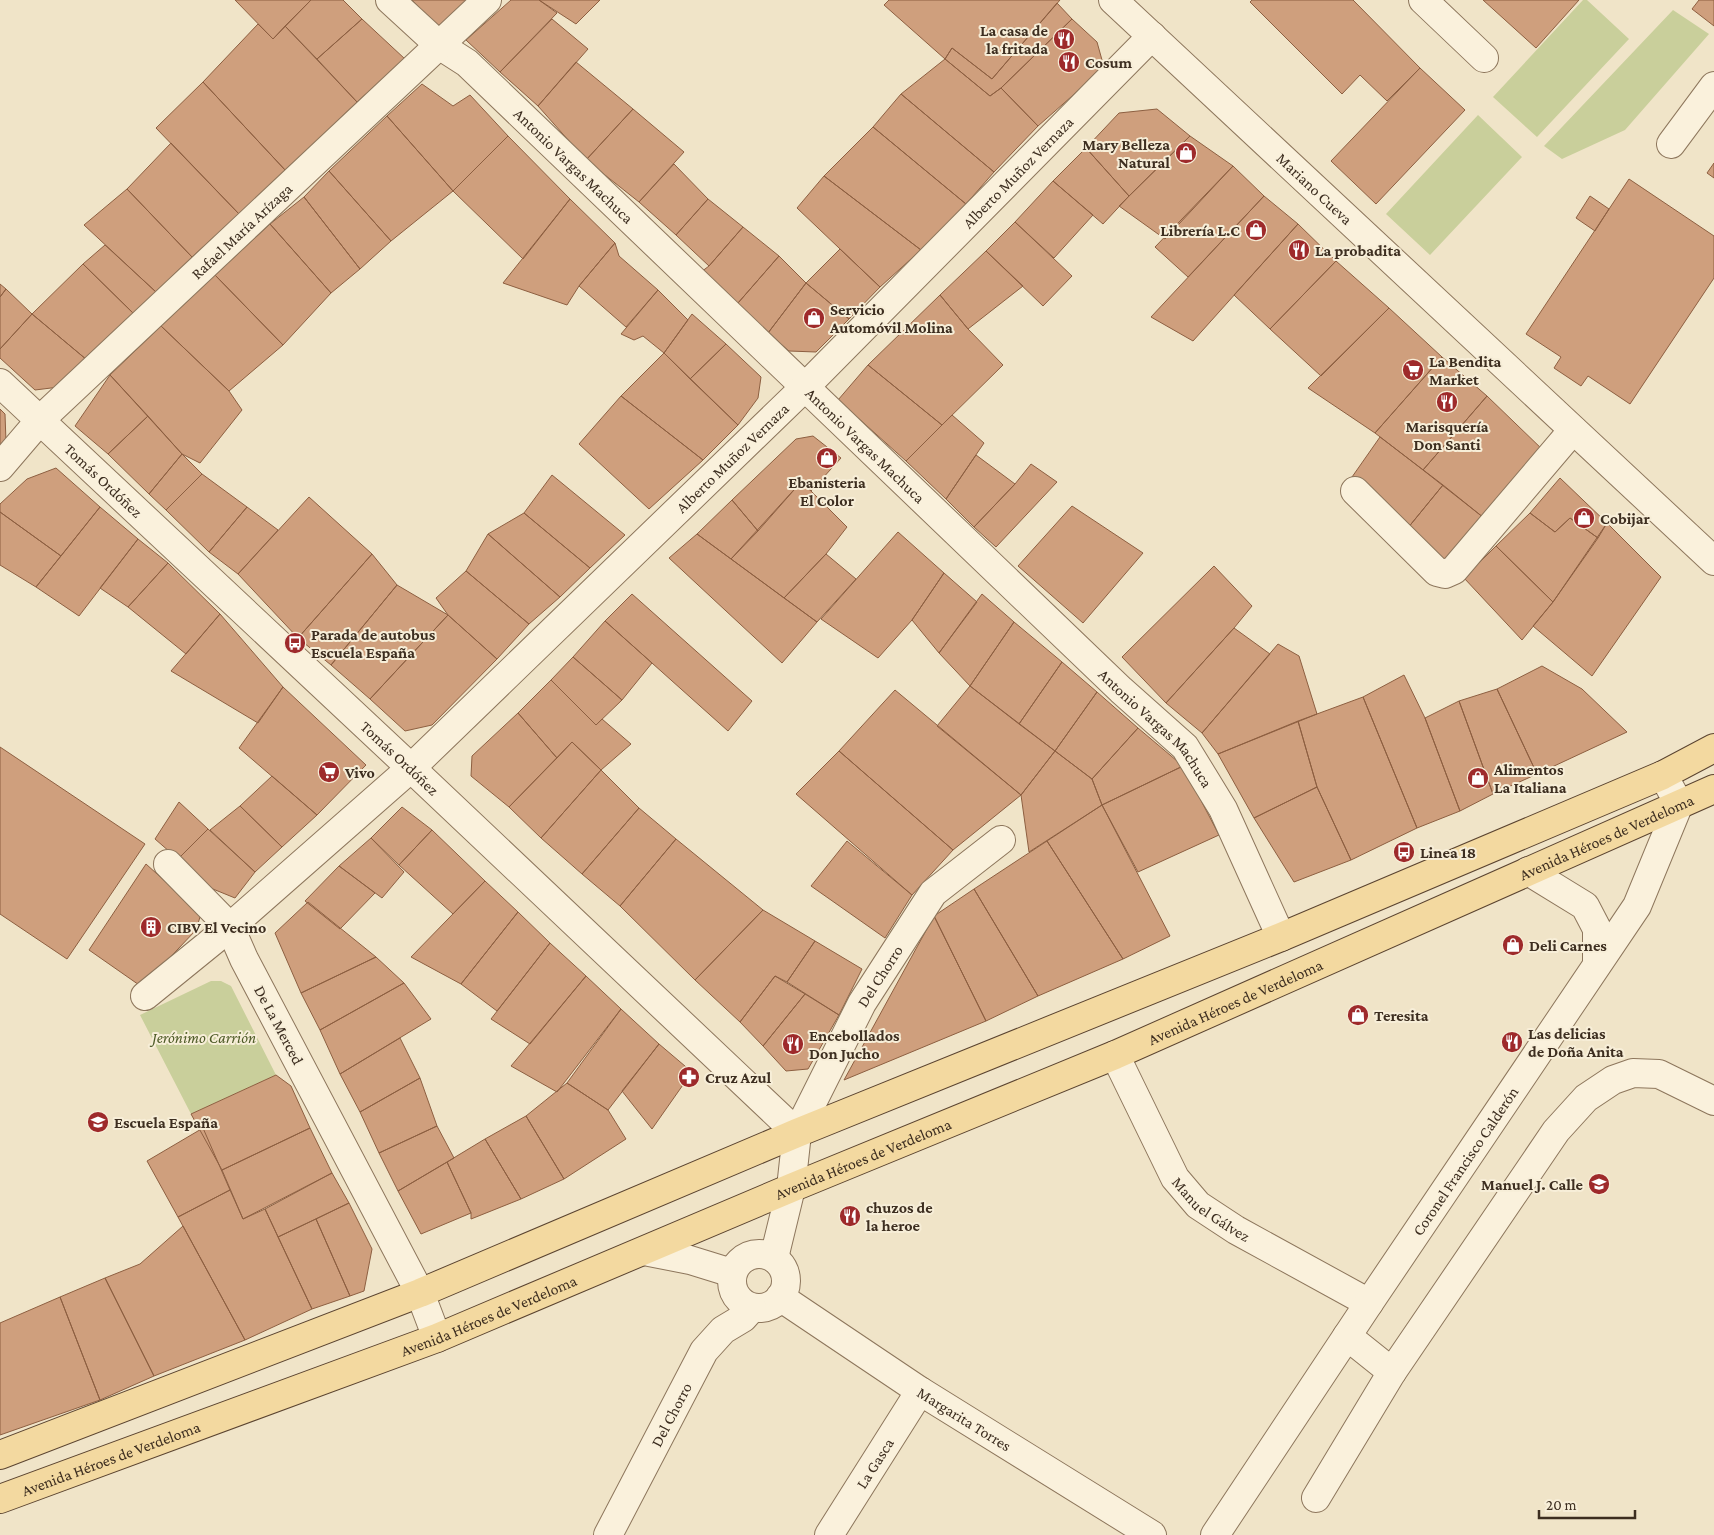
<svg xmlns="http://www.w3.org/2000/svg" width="1714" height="1535" font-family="'Crimson Pro',serif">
  <rect width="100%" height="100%" fill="#f0e4c8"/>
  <path fill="#c9cf9b" d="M1583 0H1587L1629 39 1537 137 1493 97Z
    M1673 10 1709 34 1625 130 1562 159 1544 146Z
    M1478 115 1522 157 1430 255 1386 214Z
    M211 981H221L231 986 276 1075 191 1114 140 1015Z"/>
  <path fill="#cf9f7d" stroke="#8d5f41" d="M235 0H311L273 39Z
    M311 0H343L362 19 317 59 285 26Z
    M412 0H466L438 28Z
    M511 0H539L557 13 500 72 466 40Z
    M539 0H600L576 24Z
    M889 0H1060L992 79 952 48 945 59 884 5Z
    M1252 0H1353L1420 68 1387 101 1360 75 1342 94 1250 2Z
    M1483 0H1579L1536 48Z
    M1699 0H1714V26L1692 9Z
    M1057 3 1072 19 1001 88 990 96 945 59 952 48 992 79Z
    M362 19 405 59 357 102 317 59Z
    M552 19 588 49 538 106 500 72Z
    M1072 19 1097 42 1102 60 1096 75 1038 126 1001 88Z
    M258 24 273 39 285 26 357 102 286 171 203 82Z
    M945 59 990 96 1001 88 1038 126 994 172 901 94Z
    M576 62 633 109 586 160 538 106Z
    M1420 68 1465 110 1376 204 1331 161Z
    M203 82 286 171 239 214 156 128Z
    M422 84 453 106 470 95 508 136 453 191 387 116Z
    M901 94 994 172 966 204 873 127Z
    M633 109 684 152 639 202 586 160Z
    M1157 109 1190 136 1129 196 1086 148 1119 113Z
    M387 116 453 191 391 241 329 171Z
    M873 127 966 204 921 250 824 176Z
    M508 136 570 199 523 259 453 191Z
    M1190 136 1233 166 1165 239 1119 206Z
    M171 143 239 214 192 257 127 189Z
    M1086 148 1129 196 1103 224 1053 181Z
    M1714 163V178L1707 173Z
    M674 164 708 199 676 235 639 202Z
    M1233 166 1264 196 1188 277 1155 247Z
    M329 171 391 241 360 269 304 197Z
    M824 176 921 250 880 287 797 208Z
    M1629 179 1714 236V278L1630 404 1588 376 1581 386 1554 368 1561 357 1526 334Z
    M1053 181 1093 215 1054 258 1015 222Z
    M127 189 192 257 156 292 84 225Z
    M1264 196 1298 224 1193 341 1151 317Z
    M1590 196 1609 209 1595 231 1576 218Z
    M304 197 360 269 331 293 270 224Z
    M570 199 615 243 579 286 567 305 503 283Z
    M708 199 743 227 709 266 676 235Z
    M1015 222 1072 276 1043 306 986 251Z
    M270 224 331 293 283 345 215 275Z
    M1298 224 1336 261 1270 329 1234 295Z
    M743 227 779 256 738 303 701 272 709 266Z
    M615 243 619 256 658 290 626 327 579 286Z
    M105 245 156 292 134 314 83 264Z
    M840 249 880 287 849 319 806 283Z
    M986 251 1023 286 968 329 940 295Z
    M779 256 806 283 768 333 738 303Z
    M1336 261 1389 308 1321 376 1270 329Z
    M83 264 134 314 87 360 32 314Z
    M215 275 283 345 229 391 161 326Z
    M806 283 849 319 816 352 789 351 768 333Z
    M0 284 6 289 0 297Z
    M6 289 32 314 0 349V297Z
    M658 290 688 320 664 353 643 336 634 340 621 334Z
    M940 295 968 329 1003 365 942 425 868 365Z
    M1389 308 1442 357 1375 433 1308 388Z
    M32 314 87 360 59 387 35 390 0 358V349Z
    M692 314 726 344 690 379 664 353Z
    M161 326 229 391 242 410 200 463 182 454 110 375Z
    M726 344 761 377 758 398 738 425 690 379Z
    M664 353 738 425 703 460 621 396Z
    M1442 357 1487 396 1423 470 1375 433Z
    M868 365 942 425 906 461 838 400Z
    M110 375 148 416 108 454 75 426Z
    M621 396 703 460 649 509 579 444Z
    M1487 396 1544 451 1484 518 1423 470Z
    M0 409 5 414 6 442 0 449Z
    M952 415 984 443 946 499 906 461Z
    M148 416 182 454 149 494 108 454Z
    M813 436 841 458 811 491 801 482 758 531 732 500 796 439Z
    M1380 437 1443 485 1407 529 1352 477Z
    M182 454 202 474 166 510 149 494Z
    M976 455 1015 484 974 527 946 499Z
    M1031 464 1057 482 996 547 974 527 1015 484Z
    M56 468 100 507 61 556 0 512V504L27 479Z
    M202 474 247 507 209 552 166 510Z
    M552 475 625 535 590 568 524 513Z
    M1560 478 1607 523 1598 538 1570 518 1555 532 1530 513Z
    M801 482 811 491 847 527 826 554 784 598 731 559Z
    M1443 485 1484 518 1446 564 1407 529Z
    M309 497 372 554 298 638 238 574Z
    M732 500 758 531 731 559 697 534Z
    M1072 506 1143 553 1083 623 1018 566Z
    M100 507 138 539 79 616 36 587Z
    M247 507 278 530 238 574 209 552Z
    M0 512 61 556 36 587 0 565Z
    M524 513 590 568 560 597 488 534Z
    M1530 513 1555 532 1570 518 1598 538 1553 602 1496 546Z
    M1607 523 1661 577 1592 676 1533 626 1553 602Z
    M898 532 944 573 912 620 878 658 821 619Z
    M488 534 560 597 529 624 466 571Z
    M697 534 817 622 782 663 669 558Z
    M138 539 168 563 128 607 100 588Z
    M1496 546 1553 602 1522 640 1464 578Z
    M372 554 397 585 331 665 298 638Z
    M826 554 856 579 817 622 784 598Z
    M168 563 220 614 186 654 128 607Z
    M1214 566 1252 606 1234 628 1166 703 1122 657Z
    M466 571 529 624 497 659 448 615 436 598Z
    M944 573 977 602 939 653 912 620Z
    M397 585 448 615 370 699 331 665Z
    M632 594 752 701 728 731 605 621Z
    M982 594 1014 622 970 686 939 653Z
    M220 614 283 687 258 723 171 671Z
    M448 615 497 659 432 725 405 731 370 699Z
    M605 621 652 663 622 700 573 657Z
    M1014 622 1062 662 1019 724 970 686Z
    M1234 628 1270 654 1202 733 1166 703Z
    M1278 644 1299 656 1317 714 1218 754 1202 733Z
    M573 657 622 700 596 725 551 680Z
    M1062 662 1097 692 1055 751 1019 724Z
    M1542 666 1582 689 1627 732 1537 774 1497 689Z
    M1404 675 1425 718 1460 811 1417 828 1363 697Z
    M551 680 596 725 602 719 631 744 601 770 572 742 557 758 518 713Z
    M970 686 1055 751 1021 795 937 726Z
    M283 687 366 765 317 815 239 748Z
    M1497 689 1537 774 1493 794 1459 701Z
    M895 690 1021 795 953 850 839 751Z
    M1097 692 1138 728 1092 779 1055 751Z
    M1363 697 1417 828 1351 860 1317 787 1298 721Z
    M1459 701 1493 794 1460 811 1425 718Z
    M518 713 557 758 509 807 471 776 472 756Z
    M1298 721 1317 787 1254 818 1218 754Z
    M1138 728 1183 766 1102 805 1092 779Z
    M572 742 601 770 541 838 509 807Z
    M0 747 145 844 67 959 0 914Z
    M839 751 953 850 912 895 796 794Z
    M1055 751 1092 779 1102 805 1029 852 1021 795Z
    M1183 766 1219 835 1138 872 1102 805Z
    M601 770 639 808 582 874 541 838Z
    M272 776 317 815 282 847 240 806Z
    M1317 787 1351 860 1294 882 1254 818Z
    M179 802 208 829 178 859 155 839Z
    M1102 805 1170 936 1123 959 1047 841Z
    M240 806 282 847 255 872 210 830Z
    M402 807 432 830 399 865 371 838Z
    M639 808 676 839 620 906 582 874Z
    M208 829 255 872 235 898 208 887 178 859Z
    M432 830 485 881 453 914 399 865Z
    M371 838 404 872 382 898 339 866Z
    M676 839 763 910 695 980 620 906Z
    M847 841 912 895 885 938 811 886Z
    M1047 841 1123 959 1038 996 974 889Z
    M146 864 199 912 200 917 196 930 142 987 89 950Z
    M339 866 375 893 340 929 305 901Z
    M485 881 518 912 461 984 411 957Z
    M974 889 1038 996 986 1021 934 916Z
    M308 902 376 957 301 993 275 933Z
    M763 910 815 941 787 982 775 976 740 1022 695 980Z
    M518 912 550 943 497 1011 461 984Z
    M934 916 986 1021 844 1080Z
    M815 941 862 969 839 1015 787 982Z
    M550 943 586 976 530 1044 491 1019Z
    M376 957 404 983 320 1030 301 993Z
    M586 976 621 1009 557 1092 511 1066Z
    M775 976 805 994 763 1046 740 1022Z
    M404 983 431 1019 340 1074 320 1030Z
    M805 994 839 1015 808 1069 786 1071 763 1046Z
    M621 1009 659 1044 608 1110 567 1083Z
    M400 1038 420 1078 360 1112 340 1074Z
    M659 1044 692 1072 652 1129 622 1091Z
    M276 1075 291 1086 310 1128 222 1170 191 1114Z
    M420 1078 437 1126 379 1153 360 1112Z
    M567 1083 608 1110 626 1139 564 1179 526 1116Z
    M526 1116 564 1179 521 1199 485 1139Z
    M437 1126 454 1158 398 1191 379 1153Z
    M203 1128 230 1190 178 1217 147 1161Z
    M310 1128 332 1173 243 1219 222 1170Z
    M485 1139 521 1199 471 1219V1213L447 1162Z
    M447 1162 471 1213 421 1234 398 1191Z
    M332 1173 349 1203 278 1237 265 1209Z
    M230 1190 243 1219 265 1209 312 1309 245 1340 178 1217Z
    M349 1203 372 1249 364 1291 350 1296 316 1219Z
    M316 1219 350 1296 312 1309 278 1237Z
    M183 1226 245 1340 154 1376 105 1278 140 1264Z
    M105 1278 154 1376 100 1400 60 1297Z
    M60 1297 100 1400 0 1435V1323Z"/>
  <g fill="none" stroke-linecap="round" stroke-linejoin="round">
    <g stroke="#8d765c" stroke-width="30">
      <g id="minor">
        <path id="s1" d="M390 0 439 45 467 63 1121 690 1185 747 1223 809 1281 937"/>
        <path id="s2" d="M1113 0 1714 561"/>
        <path d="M1423 0 1484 58"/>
        <path d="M1671 144 1714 86"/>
        <path id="s3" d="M0 383 411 768 797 1133"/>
        <path id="s4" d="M0 467 41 419 487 0"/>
        <path d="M1355 491 1437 572 1445 574 1454 570 1573 430"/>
        <path d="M1528 871 1585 906 1597 929V964"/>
        <path d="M145 996 230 927 168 864"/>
        <path id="s5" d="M1115 1055 1175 1178 1198 1205 1236 1230 1369 1303"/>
        <path d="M644 1251 690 1260 732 1273"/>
        <circle cx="759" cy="1281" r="27"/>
        <path id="s6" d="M774 1258 791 1188 797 1133 862 1003 933 893 1001 840"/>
        <path id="s7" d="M780 1297 920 1391 1152 1535"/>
        <path d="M1347 1336 1392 1372 1556 1131 1586 1098 1613 1080 1633 1073 1659 1074 1714 1101"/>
        <path id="s8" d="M437 1338 420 1293 244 959 230 927 411 768 805 387 1152 36"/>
        <path d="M1316 1498 1392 1372"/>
        <path id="s9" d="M608 1535 704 1351 723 1330 743 1318 752 1308"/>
        <path id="s10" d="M829 1535 920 1391"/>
        <path id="s11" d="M1215 1535 1369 1303 1637 906 1679 804 1663 775"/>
      </g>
    </g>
    <g stroke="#5b4430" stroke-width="30">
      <g id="major">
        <path d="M0 1455 420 1293 797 1133 1281 937 1663 775 1714 748"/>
        <path id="s12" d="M0 1499 437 1338 791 1188 1115 1055 1714 789"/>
      </g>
    </g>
    <use href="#minor" stroke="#faf1dc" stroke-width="28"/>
    <use href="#major" stroke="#f3d9a0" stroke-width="28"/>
  </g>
  <defs>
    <g id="restaurant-disc" transform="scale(1.125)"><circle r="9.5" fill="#9e2a2b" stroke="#f7eed8"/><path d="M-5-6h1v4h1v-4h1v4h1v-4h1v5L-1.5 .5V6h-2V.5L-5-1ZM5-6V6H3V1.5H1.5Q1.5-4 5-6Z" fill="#fff"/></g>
    <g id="shop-disc" transform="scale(1.125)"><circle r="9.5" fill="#9e2a2b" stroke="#f7eed8"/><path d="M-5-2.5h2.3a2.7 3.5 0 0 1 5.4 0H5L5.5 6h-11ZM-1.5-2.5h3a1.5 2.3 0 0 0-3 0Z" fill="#fff"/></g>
    <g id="supermarket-disc" transform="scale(1.125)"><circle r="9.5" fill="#9e2a2b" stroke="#f7eed8"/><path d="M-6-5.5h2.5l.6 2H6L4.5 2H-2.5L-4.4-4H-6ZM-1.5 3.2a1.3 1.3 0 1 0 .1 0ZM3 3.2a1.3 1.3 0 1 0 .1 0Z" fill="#fff"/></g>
    <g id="bus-disc" transform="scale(1.125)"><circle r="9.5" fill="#9e2a2b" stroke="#f7eed8"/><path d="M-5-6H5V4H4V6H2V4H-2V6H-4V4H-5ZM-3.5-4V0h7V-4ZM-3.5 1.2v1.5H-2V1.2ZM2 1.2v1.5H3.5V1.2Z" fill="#fff"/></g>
    <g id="building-disc" transform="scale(1.125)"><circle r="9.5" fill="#9e2a2b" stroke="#f7eed8"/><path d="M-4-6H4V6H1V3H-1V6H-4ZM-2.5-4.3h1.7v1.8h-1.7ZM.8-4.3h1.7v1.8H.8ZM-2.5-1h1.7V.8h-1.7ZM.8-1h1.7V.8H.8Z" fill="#fff"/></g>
    <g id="pharmacy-disc" transform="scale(1.125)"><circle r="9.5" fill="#9e2a2b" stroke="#f7eed8"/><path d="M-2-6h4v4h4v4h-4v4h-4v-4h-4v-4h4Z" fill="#fff"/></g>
    <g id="school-disc" transform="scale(1.125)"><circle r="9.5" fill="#9e2a2b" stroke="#f7eed8"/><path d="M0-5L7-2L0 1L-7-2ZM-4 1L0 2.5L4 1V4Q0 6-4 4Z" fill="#fff"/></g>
  </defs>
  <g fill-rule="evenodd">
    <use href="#restaurant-disc" x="1064" y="39"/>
    <use href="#restaurant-disc" x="1069" y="62"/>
    <use href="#shop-disc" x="1186" y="153"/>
    <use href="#shop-disc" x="1256" y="230"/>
    <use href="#restaurant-disc" x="1299" y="250"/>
    <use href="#shop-disc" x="814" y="318"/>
    <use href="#supermarket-disc" x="1413" y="370"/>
    <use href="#restaurant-disc" x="1447" y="402"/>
    <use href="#shop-disc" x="827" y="458"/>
    <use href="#shop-disc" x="1584" y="518"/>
    <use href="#bus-disc" x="295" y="643"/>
    <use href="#supermarket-disc" x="329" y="772"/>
    <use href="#shop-disc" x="1478" y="778"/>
    <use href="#bus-disc" x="1404" y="852"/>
    <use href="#building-disc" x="151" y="927"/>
    <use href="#shop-disc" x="1513" y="945"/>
    <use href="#shop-disc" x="1358" y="1015"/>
    <use href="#restaurant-disc" x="1512" y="1042"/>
    <use href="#restaurant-disc" x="793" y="1044"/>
    <use href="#pharmacy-disc" x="689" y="1077"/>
    <use href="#school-disc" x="98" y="1122"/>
    <use href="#school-disc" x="1599" y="1184"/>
    <use href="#restaurant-disc" x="850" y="1216"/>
  </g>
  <g text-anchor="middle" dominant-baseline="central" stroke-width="4" stroke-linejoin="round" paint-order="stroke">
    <g font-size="16" font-weight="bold" fill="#3d2e20" stroke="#f7eed8" text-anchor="start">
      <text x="1048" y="30" text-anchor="end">La casa de<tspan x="1048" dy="18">la fritada</tspan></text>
      <text x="1085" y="62">Cosum</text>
      <text x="1170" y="144" text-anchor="end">Mary Belleza<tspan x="1170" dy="18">Natural</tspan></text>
      <text x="1240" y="230" text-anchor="end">Librería L.C</text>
      <text x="1315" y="250">La probadita</text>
      <text x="830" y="309">Servicio<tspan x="830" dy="18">Automóvil Molina</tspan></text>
      <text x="1429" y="361">La Bendita<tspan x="1429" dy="18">Market</tspan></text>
      <text x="1447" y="426" text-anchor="middle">Marisquería<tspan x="1447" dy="18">Don Santi</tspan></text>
      <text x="827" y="482" text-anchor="middle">Ebanisteria<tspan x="827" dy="18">El Color</tspan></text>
      <text x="1600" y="518">Cobijar</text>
      <text x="311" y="634">Parada de autobus<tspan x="311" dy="18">Escuela España</tspan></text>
      <text x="1494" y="769">Alimentos<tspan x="1494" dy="18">La Italiana</tspan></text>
      <text x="345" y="772">Vivo</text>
      <text x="1420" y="852">Linea 18</text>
      <text x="167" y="927">CIBV El Vecino</text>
      <text x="1529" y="945">Deli Carnes</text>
      <text x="1374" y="1015">Teresita</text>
      <text x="1528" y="1033">Las delicias<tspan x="1528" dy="18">de Doña Anita</tspan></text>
      <text x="809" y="1035">Encebollados<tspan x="809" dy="18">Don Jucho</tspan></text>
      <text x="705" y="1077">Cruz Azul</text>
      <text x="114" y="1122">Escuela España</text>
      <text x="1583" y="1184" text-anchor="end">Manuel J. Calle</text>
      <text x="866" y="1207">chuzos de<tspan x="866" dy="18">la heroe</tspan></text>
    </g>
    <g font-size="16" fill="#3d2e20" stroke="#f7eed8">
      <text stroke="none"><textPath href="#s1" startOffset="248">Antonio Vargas Machuca</textPath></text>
      <text stroke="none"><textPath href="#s8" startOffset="1552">Alberto Muñoz Vernaza</textPath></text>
      <text stroke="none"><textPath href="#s2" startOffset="276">Mariano Cueva</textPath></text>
      <text stroke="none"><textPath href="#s4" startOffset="338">Rafael María Arízaga</textPath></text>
      <text stroke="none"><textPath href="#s1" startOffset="652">Antonio Vargas Machuca</textPath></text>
      <text stroke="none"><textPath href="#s8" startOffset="1148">Alberto Muñoz Vernaza</textPath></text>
      <text stroke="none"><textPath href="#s3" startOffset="142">Tomás Ordóñez</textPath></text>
      <text stroke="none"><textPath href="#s1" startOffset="1058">Antonio Vargas Machuca</textPath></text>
      <text stroke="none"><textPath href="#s3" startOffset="548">Tomás Ordóñez</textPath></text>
      <text stroke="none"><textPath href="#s12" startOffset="1738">Avenida Héroes de Verdeloma</textPath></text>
      <text stroke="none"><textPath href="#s6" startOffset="305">Del Chorro</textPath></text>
      <text stroke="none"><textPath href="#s12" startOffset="1332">Avenida Héroes de Verdeloma</textPath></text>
      <text transform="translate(279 1025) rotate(62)">De La Merced</text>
      <text stroke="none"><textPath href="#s12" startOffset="928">Avenida Héroes de Verdeloma</textPath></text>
      <text stroke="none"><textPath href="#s11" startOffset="450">Coronel Francisco Calderón</textPath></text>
      <text stroke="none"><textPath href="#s5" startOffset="185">Manuel Gálvez</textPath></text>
      <text stroke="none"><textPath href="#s12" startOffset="522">Avenida Héroes de Verdeloma</textPath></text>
      <text stroke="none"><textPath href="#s9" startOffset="136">Del Chorro</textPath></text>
      <text stroke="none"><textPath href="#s7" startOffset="221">Margarita Torres</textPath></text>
      <text stroke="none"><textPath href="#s12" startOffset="118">Avenida Héroes de Verdeloma</textPath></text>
      <text stroke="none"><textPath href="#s10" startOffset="85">La Gasca</textPath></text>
    </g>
    <g font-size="16" font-style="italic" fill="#4d5a26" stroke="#f7eed8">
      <text x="204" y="1037">Jerónimo Carrión</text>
    </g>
  </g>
  <path d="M1539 1510v8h96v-8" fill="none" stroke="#3d2e20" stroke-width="2.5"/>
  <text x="1546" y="1510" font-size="15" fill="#3d2e20" stroke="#f7eed8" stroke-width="4" paint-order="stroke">20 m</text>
</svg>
